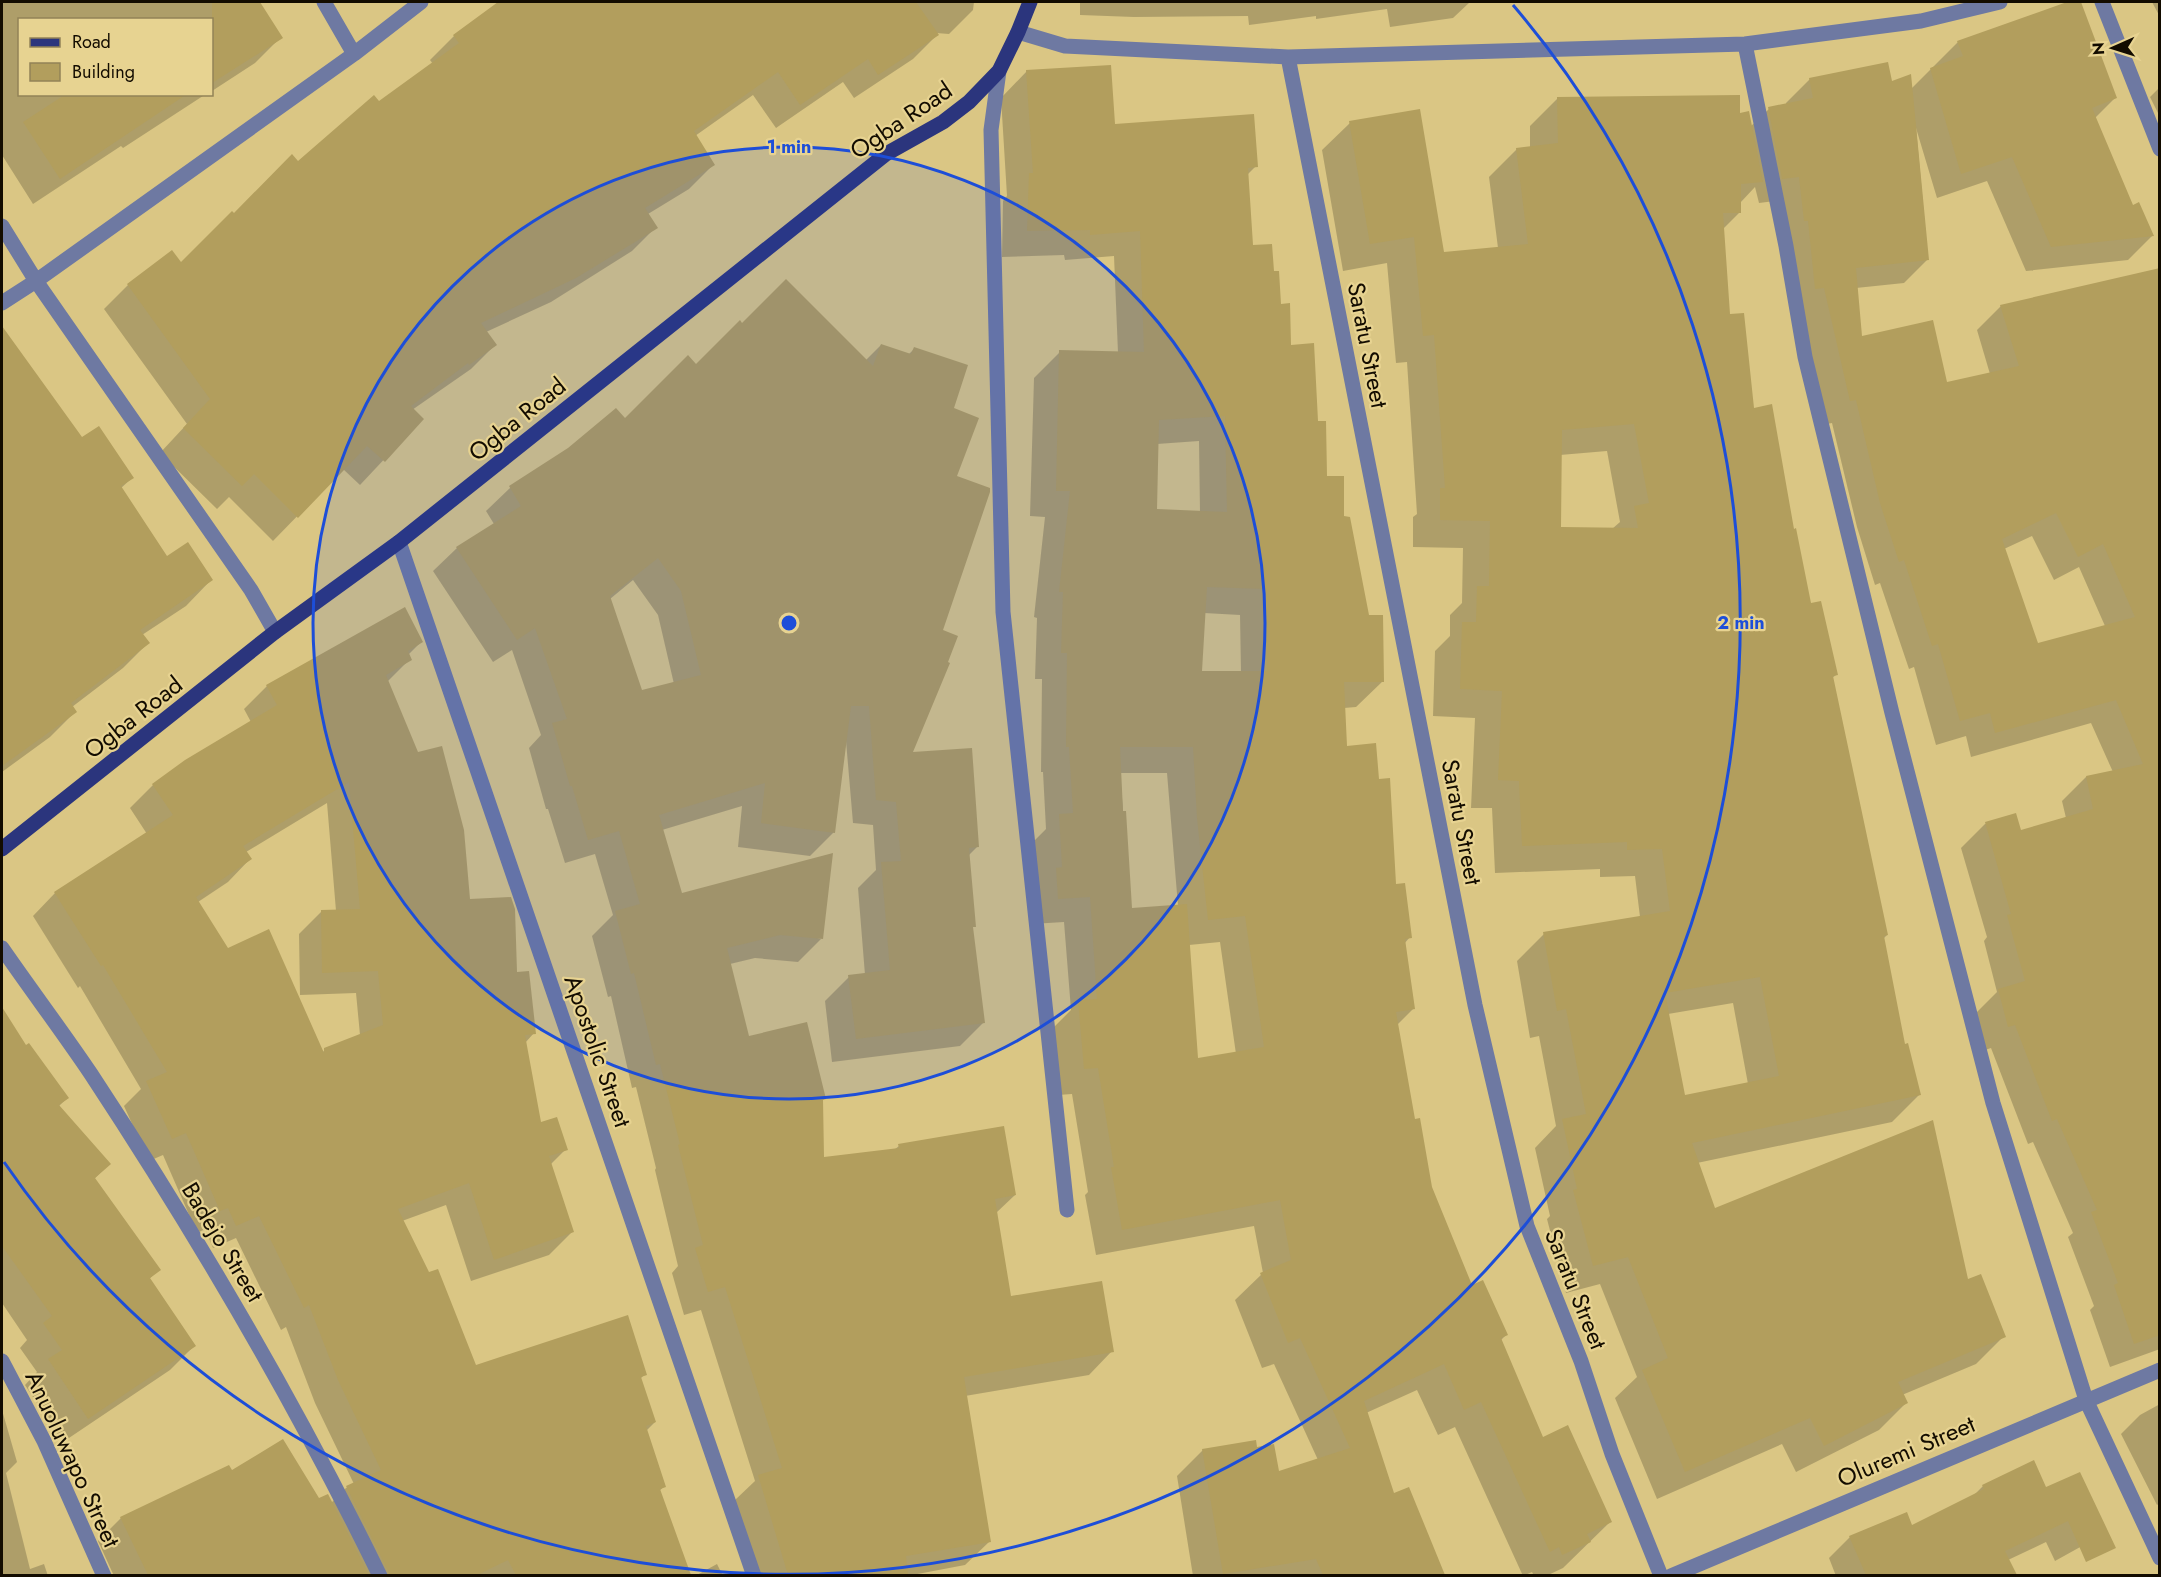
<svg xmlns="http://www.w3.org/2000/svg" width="2161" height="1577" font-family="Jost,sans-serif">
  <rect width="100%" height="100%" fill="#dac684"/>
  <path fill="#0003" fill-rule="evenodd" d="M2 2H258L281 37 255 63 212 91V20H20V94H206L123 148 121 146 33 204 2 155Z
    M502 2H974L973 10 949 34 936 33 937 35 913 59 854 98 843 82 776 128 753 95 695 136 713 165 689 189 648 214 656 227 632 251 551 302 486 332 495 345 471 369 412 410 422 419 360 485 343 469 273 541 229 497 217 509 160 453 187 424 104 309 128 285 181 264 234 215 298 163 433 64 430 60 454 36Z
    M1080 2H1470L1453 18 1390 27 1387 9 1316 19V16L1249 25 1248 16 1134 17 1080 15Z
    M2071 2H2080L2115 98 2095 118 2132 207 2152 236 2128 260 2026 271 1987 181 1937 198 1916 128 1928 259 1904 283 1856 288 1861 338 1946 384 1990 374 1977 330 2001 306 2160 269V1349L2110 1367 2090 1310 2094 1306 2068 1237 2073 1233 2033 1142 2028 1144 1991 1048 1985 1050 1975 1014 1997 992 1984 941 1987 937 1961 848 1985 824 2015 815 2020 832 2066 818 2062 801 2086 777 2113 772 2091 723 1971 757 1966 736 1936 745 1914 667 1909 669 1880 583 1875 585 1857 527 1832 423 1827 424 1775 201 1759 203 1755 187 1740 203V212L1722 230 1728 316 1753 409 1793 531 1810 605 1836 675 1832 678 1887 935 1883 939 1904 1046 1919 1095 1892 1122 1697 1163 1714 1210 1967 1281 2004 1336 1976 1364 1902 1395 1906 1403 1879 1430 1796 1472 1782 1444 1657 1499 1615 1398 1637 1377 1600 1284 1566 1293 1547 1219 1550 1216 1535 1148 1556 1126 1539 1036 1530 1038 1517 961 1544 934 1640 917 1635 876 1600 877V869L1495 873 1492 808H1471L1475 718 1433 716 1435 651 1450 636V615L1462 603 1463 548 1413 547V517L1417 514 1407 362 1396 363 1387 263 1343 271 1322 150 1350 123 1443 253 1498 248 1489 177 1517 149 1530 147V126L1558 98 1739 115 1750 127 1769 109 1786 105V103L1810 79 1891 83 1911 89 1958 42ZM1607 451 1620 522 1612 529 1559 528 1560 455ZM2032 536 2054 580 2079 567 2105 626 2037 645 2004 549ZM1733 1003 1748 1084 1684 1097 1668 1014Z
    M2152 2H2160V17Z
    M1027 71 1113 126 1256 166 1247 175 1252 246 1272 273 1290 346 1317 423 1326 477 1342 518 1383 681 1356 707 1344 708 1346 747 1377 780 1395 886 1410 937 1404 944 1413 1009 1397 1025 1414 1121 1431 1187 1472 1287 1506 1335 1500 1341 1542 1439 1610 1522 1563 1568 1546 1576H1534L1532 1572 1523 1576 1455 1427 1438 1435 1417 1390 1366 1413 1393 1495 1408 1488 1444 1576H1193L1177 1476 1203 1450 1256 1449 1277 1473 1318 1460 1274 1364 1262 1368 1235 1300 1263 1273 1254 1226 1096 1255 1085 1195 1088 1192 1072 1094 1058 1095 1053 1028 1071 1010 1064 922 1032 924 1033 842 1046 829 1043 772H1041L1042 679H1035L1037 618 1034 617 1045 517 1030 516 1034 378 1060 352 1118 353 1114 256 1065 260 1064 255 1002 257 1003 201 1007 196 1001 98ZM1199 441 1200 512 1155 510 1157 444ZM1204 613 1240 615 1241 673H1200ZM1120 773H1167L1178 906 1131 910ZM1220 942 1236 1054 1196 1060 1189 945Z
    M2160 87V117L2150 97Z
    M3 330 82 439 132 478 120 489 167 559 211 580 186 606 142 635 148 643 123 668 72 707 75 712 50 737 2 772Z
    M881 345 908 355 914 349 952 409 955 477 942 631 911 754 977 847 968 856 974 926 972 928 984 1022 960 1046 832 1062 825 1001 849 977 865 975 858 888 876 870 873 825 853 823 846 741 834 832 810 856 738 847 742 806 662 830 681 895 821 939 798 962 755 958 730 964 748 1038 821 1102 823 1159 894 1150 899 1146 1015 1195 996 1213 1010 1298 1112 1351 1089 1375 965 1396 989 1542 965 1565 907 1576H757L735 1500 755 1481 701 1310 684 1315 672 1273 678 1266 655 1170 656 1168 636 1087 632 1088 611 996 608 997 592 936 613 915 595 854 565 863 548 809H546L529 748 541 735 512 650 493 662 433 571 457 548 494 524 486 511 510 488 625 421 696 366 865 361ZM633 580 658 615 674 684 641 692 610 599Z
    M405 609 421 642 408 655 410 659 387 682 468 900 516 974 534 1033 525 1043 540 1124 566 1149 550 1165 572 1232 549 1255 471 1281 446 1205 402 1221 476 1367 645 1374 640 1379 655 1422 646 1431 665 1486 659 1491 690 1576H114L98 1541 121 1518 231 1472 331 1503 346 1488 354 1484 315 1403 286 1327 281 1330 236 1238 213 1248 205 1229 197 1233 163 1155 149 1161 124 1106 141 1089 80 986 78 988 33 916 55 893 147 834 130 808 153 785 186 762 251 722 244 709 267 686ZM327 803 336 911H322L299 934 300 995 356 993 360 1035 322 1052 228 950 198 902 228 882 250 859 246 852Z
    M2 1010 26 1047 67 1098 58 1107 109 1164 94 1179 159 1270 149 1279 194 1346 170 1370 63 1442 25 1385 37 1372 20 1348 27 1340 2 1303Z
    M2160 1404V1503L2157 1505 2121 1434 2140 1415Z
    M2 1410 17 1462 6 1473 30 1569 44 1564 48 1576H2Z
    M2079 1474 2082 1546 2055 1561 2046 1542 2008 1560 2016 1576H1836L1829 1558 1850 1537 1911 1527 1973 1496 1983 1486 2046 1489Z
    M717 1564 723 1576H695Z"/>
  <path fill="#b29e5d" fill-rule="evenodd" d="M212 2H260L283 38 212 83Z
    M498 2H916L939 35 878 75 868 59 800 105 778 72 694 131 715 165 645 208 658 228 576 278 481 323 497 345 469 365 468 363 411 406 424 419 385 462 367 446 298 518 254 474 242 486 183 428 210 399 127 284 172 250 181 262 232 211 234 213 292 154 298 161 374 95 379 101 459 43 453 35Z
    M2067 2H2081L2117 98 2092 108 2133 205 2139 202 2154 236 2051 247 2012 157 1961 174 1930 68 1963 56 1957 41Z
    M1888 62 1892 81 1911 74 1929 260 1856 268 1862 336 1933 320 1947 382 2019 366 2000 305 2160 268V1335L2134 1344 2114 1285 2118 1283 2091 1212 2097 1210 2057 1119 2052 1121 2015 1025 2008 1027 1998 989 2025 981 2007 915 2011 914 1985 822 2016 813 2021 830 2093 809 2086 776 2143 764 2116 700 1995 733 1990 713 1960 721 1938 644 1932 646 1904 560 1899 562 1880 503 1856 400 1850 401 1824 288 1815 289 1808 221H1804L1799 177 1782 179 1768 107 1813 98 1809 78ZM2056 513 2078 557 2103 544 2135 617 2038 643 2002 539Z
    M1111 65 1115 124 1254 114 1258 167 1248 168 1253 245 1272 244 1274 271H1279L1281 304 1290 303 1291 345 1314 343 1318 421H1326L1327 476H1344V516L1350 517 1369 615H1383L1384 682H1344L1347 746 1376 743 1379 779 1390 778 1396 884 1405 883 1412 938 1405 939 1415 1009 1396 1012 1415 1119 1420 1118 1432 1187 1472 1285 1483 1280 1508 1335 1501 1338 1543 1437 1568 1425 1612 1522 1587 1534 1591 1542 1562 1555 1559 1547 1550 1552 1481 1402 1464 1410 1444 1364 1364 1401 1394 1493 1409 1487 1445 1575H1323L1316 1559 1223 1574 1202 1449 1256 1440 1257 1447 1274 1444 1279 1471 1350 1448 1300 1338 1288 1343 1260 1273 1291 1260 1280 1200 1122 1230 1111 1167H1114L1098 1068 1084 1069 1078 1000 1097 999 1090 897 1058 899 1056 868 1062 867 1059 814 1073 813 1069 747H1066L1067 653H1061L1063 592H1059L1070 491H1056L1059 350 1144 352 1140 231 1090 235V230L1027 231 1029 173H1033L1026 70ZM1225 416 1227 512 1157 509 1159 420ZM1207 587 1266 589 1267 671H1202ZM1120 747H1193L1197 818 1208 920 1245 916 1264 1047 1198 1058 1187 904 1132 908 1126 811H1123Z
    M66 94H187L60 179 23 122Z
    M1740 95V113L1749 111 1763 182 1741 184V213H1723L1730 314 1744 313 1754 408 1772 404 1794 529 1796 528 1811 603 1821 601 1838 675 1833 676 1888 935 1884 936 1905 1044 1908 1043 1921 1095 1692 1143 1715 1208 1933 1120 1968 1279 1981 1274 2006 1337 1898 1382 1908 1403 1824 1446 1810 1418 1685 1472 1642 1370 1668 1358 1628 1257 1593 1266 1573 1190 1577 1189 1562 1119 1586 1114 1566 1009 1557 1011 1543 932 1670 911 1662 849 1627 850V842L1522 846 1519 781 1498 780 1502 691 1460 689 1462 622H1476L1477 586H1489L1490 521 1440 520V488H1445L1434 335 1423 336 1414 237 1370 244 1349 121 1420 109 1444 252 1528 244 1516 148 1558 143 1557 97ZM1634 424 1649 503 1634 506 1638 528 1561 527 1562 430ZM1760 977 1779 1076 1685 1095 1665 993Z
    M786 279 873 366 881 344 911 354 914 347 968 365 954 408 979 418 957 476 990 488V492L943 630 958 636 948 662 950 663 913 752 972 748 979 847 969 848 976 927H973L985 1023 856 1039 848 975 890 970 881 862 901 861 896 802 876 800 869 706H851L835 833 761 823 765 783 659 815 682 893 833 853 823 939 780 935 727 948 749 1036 807 1022 826 1099 823 1100 824 1157 899 1148 898 1144 1004 1126 1016 1195 995 1199 1011 1296 1102 1281 1114 1352 964 1377 991 1542 906 1556 908 1575H788L758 1475 782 1468 725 1287 708 1292 695 1248 703 1245 678 1145 680 1144 660 1064 656 1065 634 973 631 974 615 911 640 904 619 831 588 840 572 786H570L552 723 567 719 535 628 517 640 456 547 521 506 509 486 568 448 616 408 625 418 688 355 696 364 740 320 742 323ZM658 558 681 591 701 675 642 690 610 596Z
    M2 326 82 437 99 426 134 478 121 486 167 556 188 542 213 580 140 630 150 643 71 703 77 712 2 766Z
    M405 607 423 642 408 651 412 660 386 675 418 752 442 746 464 830 470 899 511 897 515 909 517 972 529 971 536 1034 525 1035 541 1122 557 1117 568 1150 549 1156 574 1232 494 1260 469 1183 398 1209 429 1272 438 1269 476 1365 628 1315 647 1375 641 1377 656 1422 646 1426 666 1487 660 1489 691 1575H516L508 1560 477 1575H390L346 1486 381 1470 338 1380 309 1305 304 1308 259 1216 236 1226 228 1208 220 1211 186 1133 172 1139 146 1081 167 1072 103 965 101 966 54 892 173 815 152 784 185 760 277 705 266 685ZM349 782 360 909 321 910 322 973 378 971 383 1025 324 1048V1053L269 929 228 948 196 897 252 859 243 846Z
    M2 1007 26 1045 29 1043 69 1098 59 1105 111 1164 95 1178 161 1270 150 1278 196 1346 88 1419 48 1359 62 1350 43 1323 52 1316 2 1246Z
    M283 1439 319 1498 328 1494 369 1575H148L120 1517 229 1465 232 1470Z
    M2034 1460 2046 1487 2080 1472 2116 1548 2086 1562 2068 1521 2005 1551 2017 1575H1866L1849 1536 1907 1512 1912 1525 1984 1489 1982 1485Z"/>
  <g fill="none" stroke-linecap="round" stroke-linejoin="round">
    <path stroke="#6e79a2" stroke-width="15" d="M324 2 354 54
      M2102 2 2160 149
      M1018 32 1065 46 1288 57 1745 44 1921 21 2000 2
      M1745 44 1786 246 1805 357 1892 713 1993 1103 2086 1400 2160 1558
      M1288 57 1475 1005 1527 1226 1581 1361 1612 1454 1661 1576
      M999 71 991 130 1003 612 1067 1210
      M2 226 36 281 251 590 275 632
      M2 303 36 281 354 54 421 2
      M399 542 754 1576
      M2 948C31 990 62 1031 91 1074 197 1235 295 1402 380 1576
      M2 1361 44 1441 104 1576
      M1671 1576 2160 1370"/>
    <path stroke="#2b357d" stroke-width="15" d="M2 849 275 632 399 542 886 154 943 122 969 102 999 71 1018 32 1030 2"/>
  </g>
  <circle cx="789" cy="623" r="476" fill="#1d4ed8" fill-opacity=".12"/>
  <g fill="none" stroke="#1d4ed8" stroke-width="3">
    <circle cx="789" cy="623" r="476"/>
    <path d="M1513 5A952 952 0 1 1 4 1162"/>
  </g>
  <g text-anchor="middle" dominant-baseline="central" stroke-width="4.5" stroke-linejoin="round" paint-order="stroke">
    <g font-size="24" fill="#130c00" stroke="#e7d391">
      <text transform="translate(901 120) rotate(-34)">Ogba Road</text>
      <text transform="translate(1368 345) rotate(79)">Saratu Street</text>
      <text transform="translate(517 419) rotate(-39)">Ogba Road</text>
      <text transform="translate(133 717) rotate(-38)">Ogba Road</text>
      <text transform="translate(1462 822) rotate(79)">Saratu Street</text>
      <text transform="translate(598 1051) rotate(71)">Apostolic Street</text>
      <text transform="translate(223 1242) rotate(59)">Badejo Street</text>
      <text transform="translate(1576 1289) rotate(68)">Saratu Street</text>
      <text transform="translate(1906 1451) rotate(-23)">Oluremi Street</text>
      <text transform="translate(73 1459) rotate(65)">Anuoluwapo Street</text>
    </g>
  </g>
  <circle cx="789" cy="623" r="9" fill="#1d4ed8" stroke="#e7d391" stroke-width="3"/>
  <g font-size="18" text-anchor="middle" font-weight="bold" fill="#1d4ed8" stroke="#e7d391" stroke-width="4.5" stroke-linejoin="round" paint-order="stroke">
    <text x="789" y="153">1 min</text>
    <text x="1741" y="629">2 min</text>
  </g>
  <rect width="2161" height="1577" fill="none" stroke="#130c00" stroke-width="6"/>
  <rect x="18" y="18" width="195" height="78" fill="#e7d391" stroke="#928357" stroke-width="1.5"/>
  <rect x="30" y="38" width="30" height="9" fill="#2b357d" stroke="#928357" stroke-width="1.5"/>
  <text x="72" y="48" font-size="18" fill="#130c00">Road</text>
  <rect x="30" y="63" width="30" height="18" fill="#b29e5d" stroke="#928357" stroke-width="1.5"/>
  <text x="72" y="78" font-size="18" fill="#130c00">Building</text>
  <g transform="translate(2113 48) rotate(267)" stroke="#e7d391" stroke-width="4.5" paint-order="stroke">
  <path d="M0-4.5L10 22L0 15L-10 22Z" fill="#130c00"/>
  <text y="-9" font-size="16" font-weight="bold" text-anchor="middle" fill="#130c00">N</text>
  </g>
</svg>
